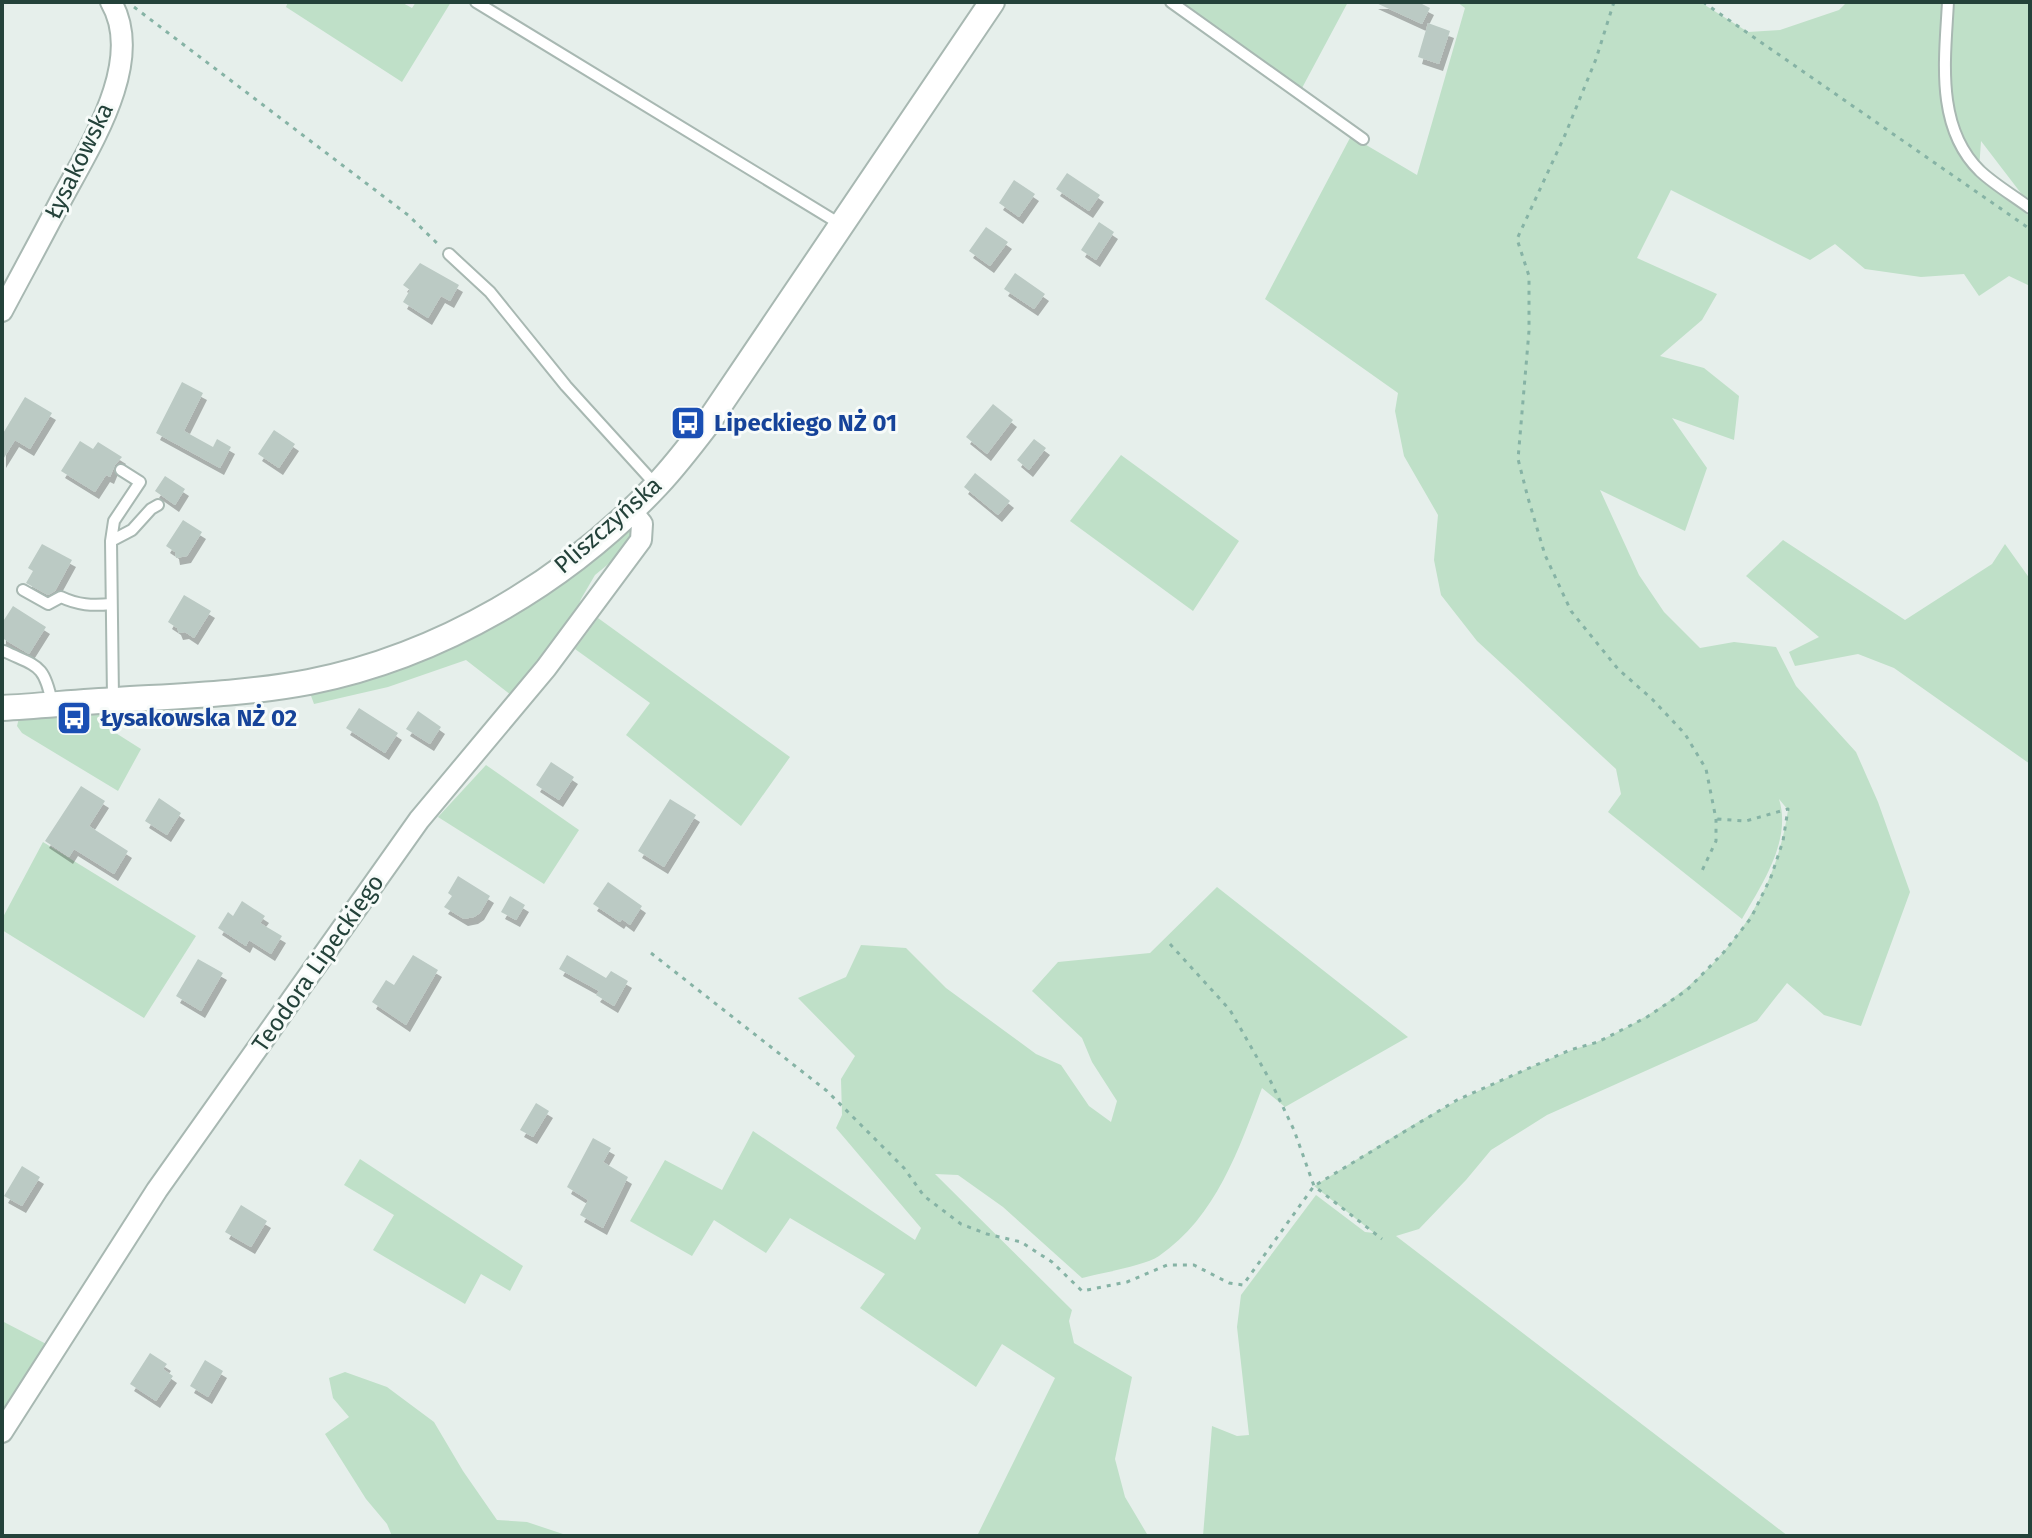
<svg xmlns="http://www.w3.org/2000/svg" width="2032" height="1538" font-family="'Fira Sans',sans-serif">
  <defs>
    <filter id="shadow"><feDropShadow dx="4" dy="7" stdDeviation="0" flood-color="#0004"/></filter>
  </defs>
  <rect width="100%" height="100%" fill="#e6efeb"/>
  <path fill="#bfe0c8" d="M288 2H401L412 8 416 2H451L402 82 286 7Z
    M1171 2H1348L1302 88Z
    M1457 2H1700L1748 32 1780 30 1839 10 1847 2H1948V72L1954 2H2030V205L1981 141 1979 170 2030 217V286L2009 276 1979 296 1964 274 1921 277 1865 269 1835 244 1810 260 1671 190 1637 258 1717 294 1702 320 1660 356 1704 368 1739 396 1734 440 1672 418 1707 468 1685 531 1600 490 1639 575 1664 612 1700 648 1734 642 1776 647 1796 686 1856 752 1878 802 1910 892 1861 1026 1824 1015 1787 983 1757 1021 1547 1115 1491 1150 1466 1180 1419 1229 1396 1236 1788 1536H1203L1212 1426 1237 1436 1249 1435 1237 1327 1241 1295 1316 1195 1365 1232 1374 1233 1314 1186C1361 1158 1413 1122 1461 1099 1496 1083 1531 1066 1567 1052 1578 1047 1590 1046 1601 1040 1700 995 1772 920 1788 810L1779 799C1792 840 1762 884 1742 919L1608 812 1621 794 1616 769 1477 641 1441 595 1434 560 1438 515 1404 456 1395 411 1398 393 1265 299 1351 136 1417 175 1465 8Z
    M1121 455 1239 541 1193 611 1070 521Z
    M630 526 633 533 628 548 595 575 581 599 571 624 516 699 466 660 388 687 314 704 310 693 369 676Z
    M1783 540 1905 620 1992 564 2005 544 2030 579V764L1894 668 1858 654 1795 666 1789 652 1819 637 1746 576Z
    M598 618 790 757 741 826 626 735 650 703 575 649Z
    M141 708 147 716 111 730 141 749 118 791 22 733 17 726 19 718Z
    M486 765 579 830 544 884 438 817Z
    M43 842 196 936 144 1018 2 930V919Z
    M1217 887 1408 1037 1285 1107 1262 1088C1239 1149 1216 1217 1159 1256 1144 1266 1101 1273 1082 1278L1003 1207 958 1175 935 1174 1072 1310 1069 1321 1074 1343 1132 1377 1115 1459 1125 1497 1147 1534 1153 1536H977L1055 1378 1002 1344 976 1387 860 1308 885 1274 790 1218 766 1253 714 1220 692 1256 630 1221 665 1160 722 1190 753 1131 915 1240 921 1228 836 1128 842 1115 841 1079 855 1056 798 998 846 977 861 945 906 948 946 988 1036 1054 1061 1065 1089 1106 1111 1122 1117 1101 1092 1062 1082 1038 1032 991 1058 962 1150 953Z
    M360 1159 523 1266 510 1291 481 1274 465 1304 373 1250 394 1215 344 1185Z
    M2 1321 52 1347 2 1415Z
    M345 1372 387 1387 434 1422 463 1471 497 1520 527 1522 569 1536H392L387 1524 366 1499 325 1434 349 1417 333 1398 329 1378Z"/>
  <path fill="#bbcac4" filter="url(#shadow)" d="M1374 2H1418L1430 8 1422 24Z
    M1428 23 1450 31 1439 64 1418 57Z
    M1067 173 1100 195 1089 211 1056 189Z
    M1014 180 1035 194 1019 217 999 203Z
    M1099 222 1114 232 1096 260 1081 250Z
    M986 227 1008 242 990 266 969 251Z
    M420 263 459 285 450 301 441 296 428 318 403 302 410 290 403 285Z
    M1015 273 1045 294 1034 309 1004 289Z
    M182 382 203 393 184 431 213 447 217 439 231 447 220 468 156 433Z
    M25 397 52 413 30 449 15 440 2 461V435Z
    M993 404 1013 420 987 454 966 437Z
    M274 430 295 444 279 468 258 454Z
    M1034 439 1046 448 1029 470 1017 460Z
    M80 441 93 449 98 442 122 457 115 465 110 477 106 475 95 492 61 471Z
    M975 473 1010 501 998 515 964 487Z
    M165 476 185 489 175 505 155 491Z
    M183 520 202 532 187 556 176 558 175 552 166 546Z
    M42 544 72 560 55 591 48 595 26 583 33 571 28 568Z
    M184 595 211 611 194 638 185 632 179 633 177 628 168 622Z
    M13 606 46 627 29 654 2 638V623Z
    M359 708 398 733 385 753 346 728Z
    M418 711 441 727 430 744 406 729Z
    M551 762 574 777 559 800 536 785Z
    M81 786 105 801 89 826 128 851 114 874 74 849 69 857 45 841Z
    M159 798 181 813 167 835 145 821Z
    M670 799 696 815 664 867 638 851Z
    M458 876 490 896 480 913 474 917 464 919 444 907 452 896 448 893Z
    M608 882 642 906 630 925 622 919 620 922 593 904Z
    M510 896 525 905 516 920 501 912Z
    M242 901 265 916 260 923 282 936 271 954 249 940 246 946 218 928 228 912 233 916Z
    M413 955 438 970 406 1025 372 1002 386 980 394 985Z
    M567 955 606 978 611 971 628 981 614 1006 596 995 599 991 559 969Z
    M198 959 223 973 201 1011 176 996Z
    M536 1103 549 1111 533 1137 520 1130Z
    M593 1138 611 1148 603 1162 628 1177 603 1228 580 1215 588 1200 567 1187Z
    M22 1166 40 1177 22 1206 4 1196Z
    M241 1205 267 1221 251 1247 225 1232Z
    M150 1353 167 1364 163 1369 173 1376 156 1401 130 1384Z
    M205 1360 223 1371 208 1397 190 1386Z"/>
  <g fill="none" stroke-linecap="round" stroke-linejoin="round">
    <g stroke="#a8b8b2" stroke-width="14">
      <path id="service" d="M476 2 840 224
        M1171 2 1363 139
        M1948 2C1945 59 1935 127 1980 171 1995 185 2014 196 2030 208
        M449 254 490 292 566 386 655 484
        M111 541 132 530 151 509 158 505
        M23 590 48 604 61 597C78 605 92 606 111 604
        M4 651C37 667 44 663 52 703
        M113 698 111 541 114 521 140 482 121 470"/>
    </g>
    <g stroke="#a8b8b2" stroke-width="24">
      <path id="minor" d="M2 311C21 275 41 239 60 202 88 149 146 62 111 2
        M2 1432 157 1190 419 820 546 668 641 540 642 524 631 510"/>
    </g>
    <g stroke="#a8b8b2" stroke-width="28">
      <path id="tertiary" d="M2 708C40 706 78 702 117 700 181 696 246 694 309 682 440 656 566 582 657 485 675 466 691 445 707 424L992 2"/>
    </g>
    <path stroke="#86b3a5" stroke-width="3" stroke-dasharray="4 6" stroke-linecap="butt" d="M1614 2 1596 59 1565 135 1517 239 1529 276V331L1518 459 1528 498 1545 555 1571 611 1618 669 1652 699 1685 734 1706 769 1716 819V841L1700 875
      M1703 2 2030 229
      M134 7 408 215 440 246
      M1170 944 1230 1010 1271 1082 1294 1130 1314 1186 1382 1239
      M651 953 827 1091 904 1168 924 1196 961 1224 987 1234 1021 1242 1052 1262 1082 1291 1127 1282 1167 1265H1194L1229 1283 1243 1285 1314 1186 1457 1100 1570 1050 1598 1042 1647 1017 1687 990 1724 952 1751 918 1771 877 1783 841 1788 809 1746 821 1716 819"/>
    <use href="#service" stroke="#fff" stroke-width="10"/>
    <use href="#minor" stroke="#fff" stroke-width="20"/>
    <use href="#tertiary" stroke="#fff" stroke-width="24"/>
  </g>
  <defs>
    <g id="bus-square" transform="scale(1.8)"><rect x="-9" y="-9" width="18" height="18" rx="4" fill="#1a4fb4" stroke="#f7fbf9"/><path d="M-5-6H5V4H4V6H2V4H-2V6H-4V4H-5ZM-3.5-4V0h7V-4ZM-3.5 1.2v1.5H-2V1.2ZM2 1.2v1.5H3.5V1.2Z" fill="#fff"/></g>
  </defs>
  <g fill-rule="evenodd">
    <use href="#bus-square" x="688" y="423"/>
    <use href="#bus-square" x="74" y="718"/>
  </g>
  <g text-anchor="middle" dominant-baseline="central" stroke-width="6" stroke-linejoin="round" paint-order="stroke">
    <g font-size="24" fill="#24423a" stroke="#f7fbf9">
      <text transform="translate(79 161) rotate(-64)">Łysakowska</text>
      <text transform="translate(608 525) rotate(-41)">Pliszczyńska</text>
      <text transform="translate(318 963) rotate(-55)">Teodora Lipeckiego</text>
    </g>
    <g font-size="24" font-weight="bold" fill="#164399" stroke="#f7fbf9" text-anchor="start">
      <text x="714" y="423">Lipeckiego NŻ 01</text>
      <text x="100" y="718">Łysakowska NŻ 02</text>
    </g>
  </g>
  <rect width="2032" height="1538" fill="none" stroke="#24423a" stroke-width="8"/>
</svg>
